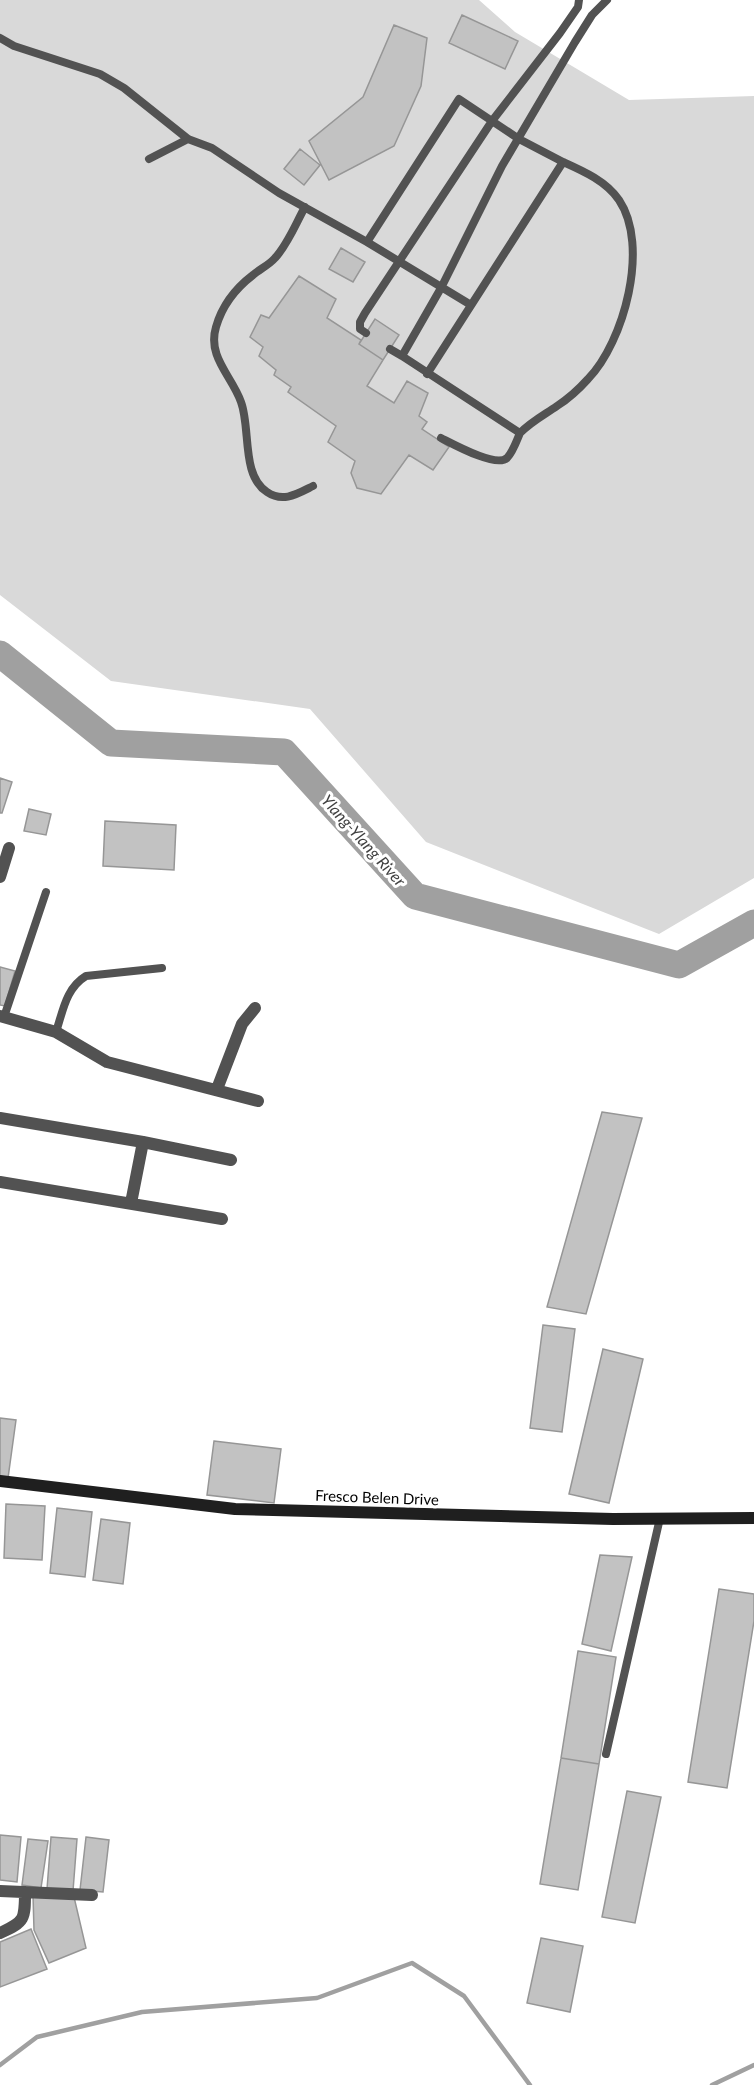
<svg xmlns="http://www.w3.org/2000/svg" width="754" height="2085" font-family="Lato,sans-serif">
  <rect width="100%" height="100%" fill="#fff"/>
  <path fill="#d9d9d9" d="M0 0H479L515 32 629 100 754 96V878L659 934 426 842 310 709 111 681 0 595Z"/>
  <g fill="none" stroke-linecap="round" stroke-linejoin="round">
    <path stroke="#a0a0a0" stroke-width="4.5" d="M0 2065 37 2037 142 2012 317 1998 412 1963 464 1996 530 2085
      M712 2085 754 2065"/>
    <path stroke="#a0a0a0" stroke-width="27" d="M0 654 111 743 284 752 415 896 679 965 754 923"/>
  </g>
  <path fill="#c2c2c2" stroke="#969696" stroke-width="1.5" d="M462 15 518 41 505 69 449 43Z
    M394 25 427 38 421 86 394 146 329 180 309 141 363 97Z
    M300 149 320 165 304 185 284 169Z
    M341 248 365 262 353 282 329 269Z
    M299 276 336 299 327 318 361 340 359 344 383 360 367 386 394 403 407 381 428 393 419 416 427 422 422 429 449 447 433 470 409 455 381 494 357 488 351 473 355 461 328 442 336 426 288 392 291 387 274 375 276 370 259 356 263 347 250 337 261 315 269 318Z
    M375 319 399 335 383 360 359 344Z
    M0 778 12 782 2 813H0Z
    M29 809 51 814 46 835 24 831Z
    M105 821 176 825 174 870 103 866Z
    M0 967 15 971 5 1006 0 1005Z
    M602 1112 642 1118 586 1314 547 1307Z
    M543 1325 575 1329 562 1432 530 1428Z
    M603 1349 643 1359 609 1503 569 1494Z
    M0 1418 16 1420 8 1478 0 1476Z
    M214 1441 281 1449 274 1503 207 1495Z
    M6 1504 45 1506 42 1560 4 1558Z
    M57 1508 92 1512 85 1577 50 1573Z
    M101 1519 130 1523 123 1584 93 1580Z
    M600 1555 632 1557 611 1651 582 1644Z
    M719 1589 754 1594V1621L727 1788 688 1782Z
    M578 1651 616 1657 599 1764 561 1758Z
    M561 1758 599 1764 578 1890 540 1884Z
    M627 1791 661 1797 635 1923 602 1917Z
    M0 1835 21 1837 17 1882 0 1880Z
    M51 1837 77 1839 73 1891 47 1889Z
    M86 1837 109 1840 103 1892 80 1890Z
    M28 1839 48 1841 41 1888 22 1885Z
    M33 1895 74 1897 86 1948 49 1963 34 1930Z
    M31 1929 47 1969 0 1987V1942Z
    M541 1938 583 1946 570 2012 527 2003Z"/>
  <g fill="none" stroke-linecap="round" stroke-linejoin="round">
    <path stroke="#525252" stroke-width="8" d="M0 38 14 46 100 74 124 88 188 139 212 148 279 193 367 242 471 305
      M149 159 188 139
      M305 207C296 223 288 244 275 258 269 265 260 269 253 275 236 288 222 306 216 327 207 357 232 376 241 402 251 429 241 475 267 492 283 503 297 494 313 486
      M367 242 459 99 519 139 563 162 427 374
      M366 333 360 329V322L365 313 492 121 560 33 578 7 579 0
      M390 349 402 356 441 288 502 166 575 42 592 15 607 0
      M402 356 520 433C532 421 544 415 557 406 568 399 579 389 588 379 624 342 650 246 619 200 606 181 583 171 563 162
      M441 438C453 444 496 468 507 458 513 452 517 440 520 433
      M4 1017 46 892
      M56 1032C63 1011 66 988 86 976L162 968
      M606 1754 660 1518"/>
    <path stroke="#525252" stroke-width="12" d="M0 877 9 848
      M0 1016 56 1032 107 1062 258 1101
      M217 1089 242 1024 255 1008
      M0 1118 143 1142 231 1160
      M0 1182 222 1219
      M131 1203 143 1142
      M0 1891 92 1895
      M0 1933C25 1922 25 1919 25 1892"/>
    <path stroke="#1f1f1f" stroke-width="12" d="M0 1481 235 1509 613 1519 754 1518"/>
  </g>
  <g text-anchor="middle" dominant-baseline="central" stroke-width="6" stroke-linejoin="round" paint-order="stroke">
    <g font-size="15" fill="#000" stroke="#fff">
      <text transform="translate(377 1497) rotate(2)">Fresco Belen Drive</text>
    </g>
    <g font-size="16" font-style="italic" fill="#414141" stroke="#fff">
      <text transform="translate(364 840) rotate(48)">Ylang-Ylang River</text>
    </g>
  </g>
</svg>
